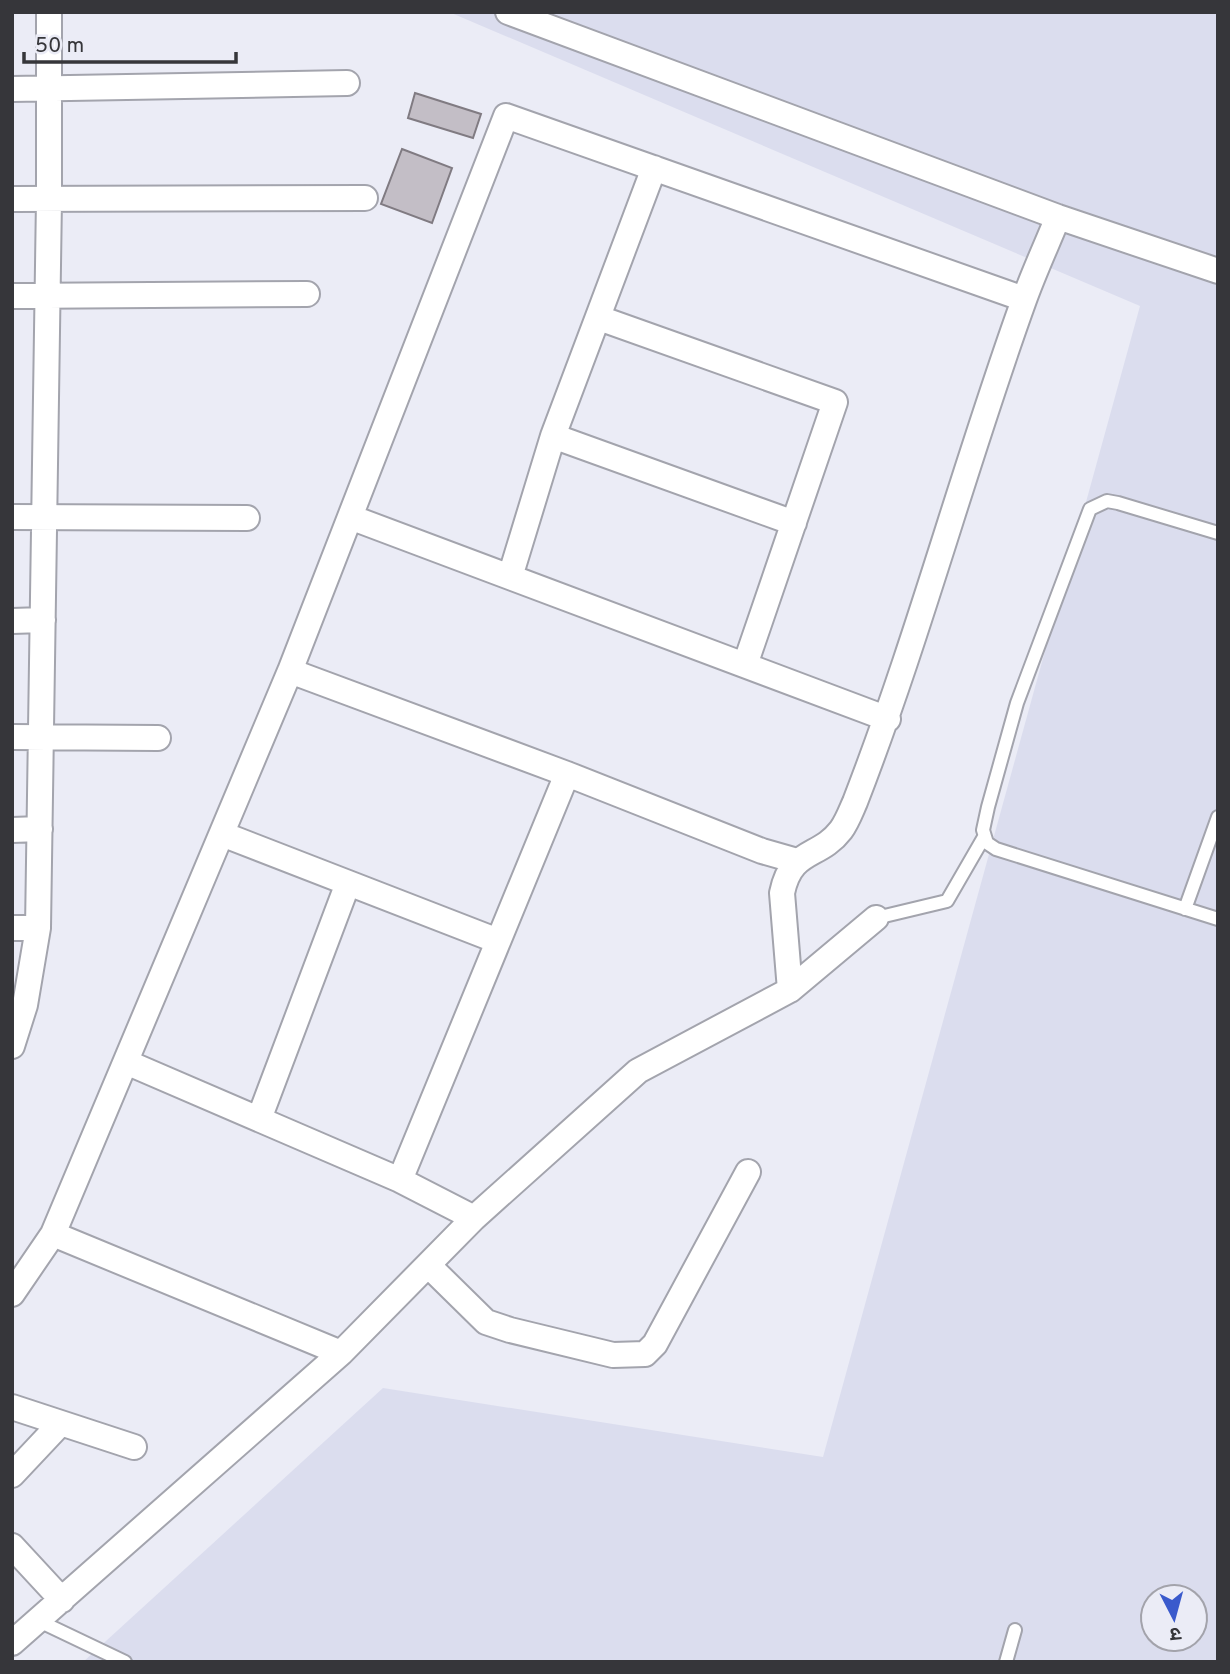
<svg xmlns="http://www.w3.org/2000/svg" width="1230" height="1674" font-family="Overpass,'Noto Sans Devanagari',sans-serif">
  <rect width="100%" height="100%" fill="#ebecf6"/>
  <path fill="#dbddee" fill-rule="evenodd" d="M449 12H1218V1662H83L383 1388 823 1457 1140 306ZM1153 1597H1195V1639H1153Z"/>
  <path fill="#c3bec6" stroke="#807b82" stroke-width="2" d="M415 93 481 114 473 138 408 118Z
    M402 149 452 168 432 223 381 204Z"/>
  <g fill="none" stroke-linecap="round" stroke-linejoin="round">
    <g stroke="#a3a4ad" stroke-width="16">
      <path id="lane" d="M1218 533 1118 503 1107 501 1090 509 1017 703 988 807 983 830 987 843 996 849 1218 919
        M1185 909 1218 817
        M876 918 947 901 984 837
        M39 1621 125 1662
        M1006 1662 1015 1630"/>
    </g>
    <g stroke="#a3a4ad" stroke-width="28">
      <path id="street" d="M508 12 1058 217 1218 271
        M12 89 347 83
        M654 168 553 436 794 523
        M12 199 365 198
        M12 296 307 294
        M599 318 835 402 745 665
        M12 517 247 518
        M350 517 888 719
        M510 577 553 436
        M12 621 43 620
        M290 671 567 774 762 851 797 861
        M12 737 158 738
        M12 830 40 829
        M222 834 498 941
        M12 928H38
        M790 990 782 893C791 848 819 859 841 830 847 822 851 811 855 802 919 637 964 466 1024 300 1034 272 1047 244 1058 217
        M12 1046 25 1005 38 928 49 199V12
        M126 1062 400 1180 474 1218
        M259 1119 348 883
        M400 1180 567 774
        M53 1234 341 1353
        M428 1265 486 1322 510 1330 613 1355 645 1354 655 1344 748 1172
        M12 1294 53 1234 290 671 506 116 1024 299
        M12 1407 134 1447
        M12 1475 60 1424
        M12 1546 62 1600
        M12 1643 341 1353 474 1218 638 1071 790 990 876 918"/>
    </g>
    <use href="#lane" stroke="#fff" stroke-width="12"/>
    <use href="#street" stroke="#fff" stroke-width="24"/>
  </g>
  <rect width="1230" height="1674" fill="none" stroke="#36363a" stroke-width="28"/>
  <g transform="translate(1174 1618) rotate(174)"><circle r="33" fill="#ebecf6" stroke="#a3a3ab" stroke-width="2"/>
  <path d="M0-5L12 26L0 18L-12 26Z" fill="#3a5acc"/>
  <text y="-10" font-size="19" font-weight="bold" text-anchor="middle" fill="#36363a">उ</text>
  </g>
  <path d="M24 52v10h212v-10" fill="none" stroke="#36363a" stroke-width="3.5"/>
  <text x="35" y="52" font-size="21" fill="#36363a" stroke="#ebecf6" stroke-width="5" paint-order="stroke">50 m</text>
</svg>
